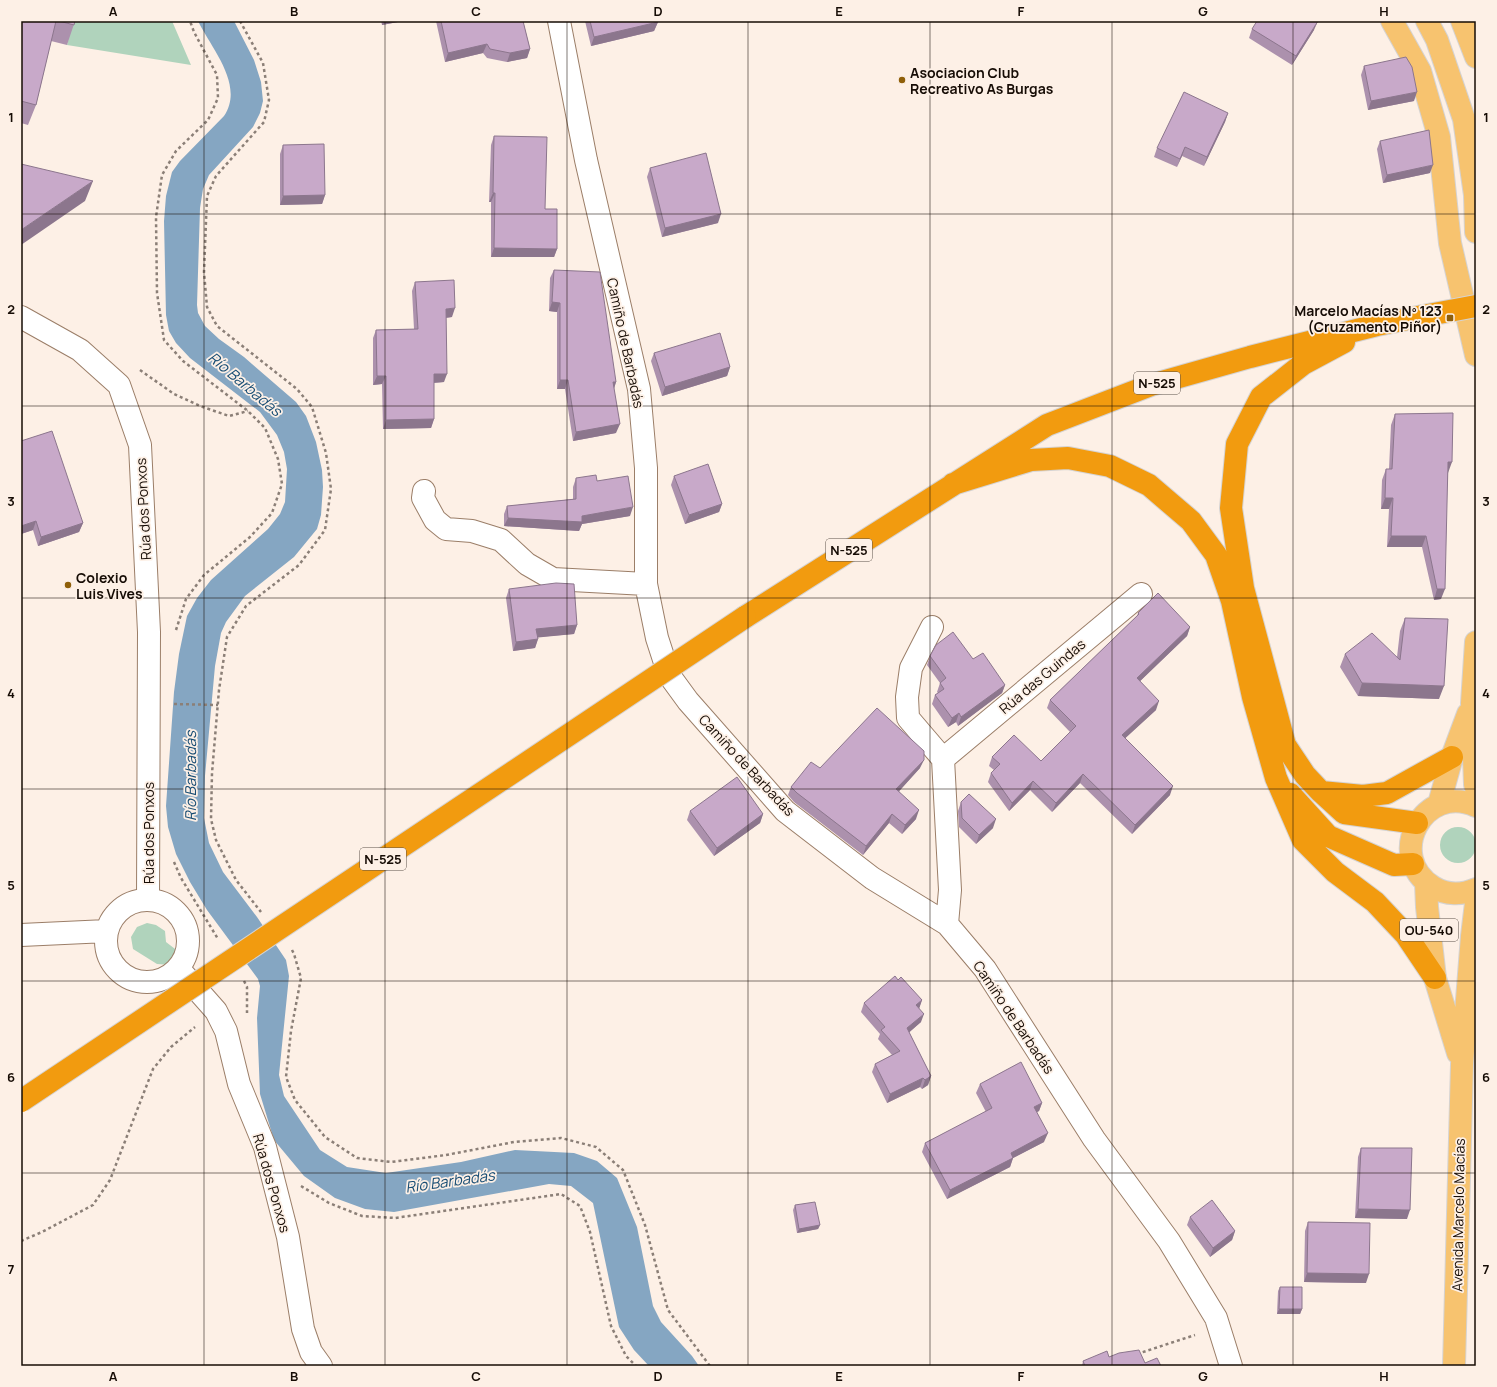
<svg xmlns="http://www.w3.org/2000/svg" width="1497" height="1387" font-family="Manrope,sans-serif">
  <rect width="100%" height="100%" fill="#fdf0e6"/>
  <path fill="#b0d3bc" d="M73 21H172L191 65 67 45Z
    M1440 845a18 18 0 1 1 36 0a18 18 0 1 1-36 0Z
    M147 923 156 925 165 931 166 942 179 952 178 958 171 965 157 964 133 949 131 937 137 927Z"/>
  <path fill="#85a6c2" d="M198 21H234L254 60 261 82 263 101 260 113 253 127 209 175 203 189 200 208 197 305 198 313 205 326 219 339 244 357 296 402 306 416 316 442 322 470 323 487 321 515 317 529 294 557 245 596 226 622 221 633 215 666 205 776 204 818 209 843 223 872 257 917 286 960 289 976 279 1075 284 1096 320 1150 347 1167 386 1173 461 1162 515 1150 574 1153 597 1161 617 1178 637 1227 653 1306 661 1322 692 1356 699 1366H649L634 1350 619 1327 593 1203 571 1186 549 1184 394 1212 365 1209 335 1198 304 1176 274 1140 260 1094 257 1018 260 986 258 979 207 910 190 882 176 854 168 827 166 806 174 692 179 654 187 616 197 598 211 580 268 529 280 514 285 502 287 469 284 452 277 435 260 412 190 358 176 343 169 331 166 315 164 221 166 196 172 172 180 161 224 116C245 85 211 48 198 21Z"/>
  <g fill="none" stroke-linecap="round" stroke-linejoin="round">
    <g stroke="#9b7e68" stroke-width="24">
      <path id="minor" d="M559 21 586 160 639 389 646 468V584L657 638 669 675 688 701 785 811 872 878 947 924 985 969 1094 1139 1169 1241 1216 1318 1231 1366
        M21 317 80 350 119 385 140 445 149 632 148 900
        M424 491 423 498 435 520 446 529 472 531 501 540 527 564 553 579 646 584
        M932 627 911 668 907 697 908 718 943 759
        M106 941a41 41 0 1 1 82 0a41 41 0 1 1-82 0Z
        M947 924 950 890 943 759 1141 594
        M21 935 107 931
        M178 968 216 1011 226 1031 239 1084 265 1147 288 1237 303 1329 311 1352 321 1366"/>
    </g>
    <g stroke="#d5d3d2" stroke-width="24">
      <path id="major" d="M1392 21 1420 71 1439 137 1450 243 1476 355
        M1427 21 1437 40 1464 119 1475 195 1476 232
        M1462 21 1476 57
        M1476 642 1472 703 1475 784 1476 788
        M1439 804 1452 757 1468 714
        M1476 806C1424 782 1384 856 1433 887 1446 895 1462 895 1476 889
        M1426 883 1427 907 1435 978 1458 1053
        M1454 1366 1462 1064 1472 936 1476 903"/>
    </g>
    <g stroke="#d5d3d2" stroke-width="24">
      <path id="highway" d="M1344 342 1303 364 1261 397 1237 444 1231 508 1243 588 1285 745 1305 775 1321 792 1344 813 1417 823
        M953 484 1031 460 1068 458 1110 466 1149 485 1191 521 1216 555 1232 601 1253 697 1276 778 1303 840 1335 872 1375 902 1406 935 1435 978
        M745 617 1047 425 1151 385 1250 357 1377 325 1423 316
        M1321 792 1363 796 1387 793 1452 757
        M1290 794 1328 836 1394 865 1413 864"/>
    </g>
    <path stroke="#8b7f77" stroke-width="2.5" stroke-dasharray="3 3" stroke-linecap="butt" d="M240 21 263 63 269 100 264 122 216 176 207 196 204 272 207 307 217 326 297 389 312 407 326 453 331 489 325 530 299 565 246 606 227 637 219 690 212 773 211 819 216 840 236 880 261 912
      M140 370 174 394 200 406 229 416 248 411
      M176 630 186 599 204 575 250 537 272 513 282 484 278 459 265 428 248 411 183 361 164 340 157 293 156 217 162 175 176 151 208 120 218 98 217 75 194 32 190 21
      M174 704 218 705
      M174 862 181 878 218 939
      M292 950 294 954 301 978 291 1031 286 1077 295 1100 325 1137 357 1158 391 1162 446 1155 514 1142 561 1138 596 1147 623 1170 645 1225 668 1310 710 1366
      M244 981 247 987V1013
      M301 1186 329 1203 362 1216 395 1218 561 1194 580 1206 590 1232 611 1326 626 1356 636 1366
      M21 1241 42 1232 93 1205 110 1180 153 1069 171 1047 195 1027
      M1137 1354 1195 1335"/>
    <use href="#minor" stroke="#fff" stroke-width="22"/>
    <use href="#major" stroke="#f7c36f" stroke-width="22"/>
    <use href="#highway" stroke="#f29b0f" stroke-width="22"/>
    <g stroke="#d5d3d2" stroke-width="24" stroke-linecap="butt">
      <path id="highway-bridge" d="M1423 316 1476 306
        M21 1101 745 617"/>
    </g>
    <use href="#highway-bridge" stroke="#f29b0f" stroke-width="22"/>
  </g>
  <path fill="#ac91ad" d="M21 21H75L67 45 51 41 36 105 28 125 21 123Z
    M381 21H403L382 25Z
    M436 21H523L530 49 527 58 507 62 487 58 483 53 445 62Z
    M585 21H658V22L654 31 591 46Z
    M1252 29 1314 30 1292 65 1249 38Z
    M1364 66 1414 101 1368 110 1361 75Z
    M1228 113 1225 122 1204 166 1182 156 1177 167 1154 157 1157 148Z
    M494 136 545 209 557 249 554 257H491V202H489L491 145Z
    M1380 141 1430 173 1383 183 1377 149Z
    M283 145 325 195 322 204 280 205V154Z
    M650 168 718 223 662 237 647 177Z
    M554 270 616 382 614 389 616 433 573 441 565 389H557V312L549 311 550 278Z
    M415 282 452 317 446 318 444 382 434 383V419L431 428 383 429 382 384 373 385V338L376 330 414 329 412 291Z
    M654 353 730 367 727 376 662 396 651 361Z
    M1395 414 1448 472 1441 599 1434 600 1422 547H1387L1389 509H1381L1382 480 1386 469H1389L1391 425Z
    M21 441 83 523 79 532 38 546 33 530 21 534Z
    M674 476 722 504 719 512 685 524 671 485Z
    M576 478 597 481 630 516 582 524 579 531 504 526V514L507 506 573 499V487Z
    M509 589 577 625 574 634 538 637V639L535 648 513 651 506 598Z
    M1138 613 1190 627 1187 636 1140 681 1156 710 1125 738 1170 795 1132 834 1080 783 1052 812 1030 790 1009 811 988 782 991 773 994 770 989 766 992 757 1041 761 1070 732 1047 708 1050 700 1137 616Z
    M1405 618 1439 699 1358 696 1340 667 1345 654 1397 657 1400 631Z
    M930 656 973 659 1005 685 1002 693 958 726 956 722 948 727 932 704 935 695 938 693 937 692 940 683 927 665Z
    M820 768H920L899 791 916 819 902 834 889 823 863 855 794 802 788 795 791 787Z
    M961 802 993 828 976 844 959 827 958 811Z
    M690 811 763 814 760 823 714 856 687 820Z
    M898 980 922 1000 919 1008 921 1022 909 1032 931 1076 928 1085 922 1089 920 1087 887 1103 872 1072 875 1064 892 1055 878 1039 880 1034 861 1012 864 1003Z
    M980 1084 1042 1103 1039 1111 1037 1112 1044 1142 1013 1158 1010 1167 947 1199 922 1152 925 1143 986 1112 976 1093Z
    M1361 1148 1407 1219 1355 1218 1358 1157Z
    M795 1205 820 1225 818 1229 797 1233 793 1210Z
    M1190 1217 1235 1231 1232 1240 1210 1257 1187 1225Z
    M1308 1222 1366 1283 1304 1282 1305 1231Z
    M1280 1287 1302 1309 1300 1314H1277L1278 1291Z
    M1109 1357 1145 1363 1161 1366H1082L1083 1361Z"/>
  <path fill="#8c768d" d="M383 21H403L382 25Z
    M1318 21 1314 30 1292 65 1296 56Z
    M658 22 654 31 591 46 594 37Z
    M487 44 483 53 445 62 448 53Z
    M530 49 527 58 507 62 510 53Z
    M1417 92 1414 101 1368 110 1371 101Z
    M1228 113 1225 122 1204 166 1207 157Z
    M1185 147 1182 156 1177 167 1180 159Z
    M1433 165 1430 173 1383 183 1387 175Z
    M93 181 85 201 21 245V230Z
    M493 193H495L491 202H489Z
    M325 195 322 204 280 205 283 196Z
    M721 214 718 223 662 237 665 228Z
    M494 248 557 249 554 257H491Z
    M552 302 560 303 557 312 549 311Z
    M455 308 452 317 443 318 446 309Z
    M730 367 727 376 662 396 665 387Z
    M434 374H447L444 382 430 383Z
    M377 376H386L382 384 373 385Z
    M560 380H568L565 389H557Z
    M613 382H616L613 391Z
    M434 419 431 428 383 429 386 420Z
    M620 424 616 433 573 441 576 432Z
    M1448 462H1452L1448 473Z
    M1385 498H1393L1389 509H1381Z
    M722 504 719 512 685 524 689 515Z
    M633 507 630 516 582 524 579 531 504 526 508 518 582 516Z
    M36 521 33 530 21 534V526Z
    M83 523 79 532 38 546 41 537Z
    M1391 536H1426L1422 547H1387Z
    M1437 589H1445L1441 599 1434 600Z
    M577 625 574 634 533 638 536 629Z
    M1190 627 1187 636 1134 687 1137 678Z
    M538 639 535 648 513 651 516 642Z
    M1362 683 1444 686 1439 699 1358 696Z
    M1005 685 1002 693 958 726 961 717Z
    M1159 701 1156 710 1119 744 1122 735Z
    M959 713 956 722 948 727 952 718Z
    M924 760 920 768 893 798 896 789Z
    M1083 774 1080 783 1052 812 1056 803Z
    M1033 781 1030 790 1009 811 1012 803Z
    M1173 786 1170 795 1132 834 1135 825Z
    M919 810 916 819 902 834 905 825Z
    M763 814 760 823 714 856 717 848Z
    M892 814 889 823 863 855 866 846Z
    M996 819 993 828 976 844 979 835Z
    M922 1000 919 1009 916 1005Z
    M924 1014 921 1022 904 1037 907 1028Z
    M931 1076 928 1085 922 1089 925 1080Z
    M923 1078 920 1087 887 1103 890 1094Z
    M1042 1103 1039 1111 1031 1115 1034 1107Z
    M1048 1133 1044 1142 1013 1158 1010 1167 947 1199 950 1190 1011 1153Z
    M1358 1209 1410 1210 1407 1219 1355 1218Z
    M820 1225 818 1229 797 1233 799 1229Z
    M1235 1231 1232 1240 1210 1257 1213 1248Z
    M1307 1273 1369 1274 1366 1283 1304 1282Z
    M1279 1309H1302L1300 1314H1277Z"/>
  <path fill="#c8a9c9" stroke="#8c768d" d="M21 21H56L36 105 21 101Z
    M59 21H75L74 25Z
    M441 21H523L530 49 510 53 490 49 487 44 448 53Z
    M590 21H658V22L594 37Z
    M1257 21H1318L1296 56 1252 29Z
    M1406 57 1412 67 1417 92 1371 101 1364 66Z
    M1184 92 1228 113 1207 157 1185 147 1180 159 1157 148Z
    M1429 130 1433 165 1387 175 1380 141Z
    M494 136 547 137 545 209H557V249L494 248 495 193H493Z
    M324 144 325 195 283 196V145Z
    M706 153 721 214 665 228 650 168Z
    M21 164 93 181 21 230Z
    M554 270 600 272 616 382H613L620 424 576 432 568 380H560V303L552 302Z
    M454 280 455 308 446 309 447 374H434V419L386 420V376H377L376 330 418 329 415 282Z
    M720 333 730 367 665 387 654 353Z
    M1453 413 1452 462H1448L1445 589H1437L1426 536H1391L1393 498H1385L1386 469H1392L1395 414Z
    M52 431 83 523 41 537 36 521 21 526V441Z
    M708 464 722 504 689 515 674 476Z
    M596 475 597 481 628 476 633 507 582 516V522L508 518 507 506 576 499V478Z
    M556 583 574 584 577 625 536 629 538 639 516 642 509 589Z
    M1158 593 1190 627 1137 678 1159 701 1122 735 1173 786 1135 825 1083 774 1056 803 1033 781 1012 803 991 773 1000 764 992 757 1014 735 1041 761 1076 726 1050 700 1139 614 1138 613Z
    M1405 618 1448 619 1444 686 1362 683 1345 654 1372 633 1400 660Z
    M953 632 973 659 983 653 1005 685 961 717 959 713 952 718 935 695 944 689 940 683 946 678 930 656 936 645Z
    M877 708 924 751V760L896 789 919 810 905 825 892 814 866 846 797 793 791 787 811 762 820 768Z
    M737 777 763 814 717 848 690 811Z
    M969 794 996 819 979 835 962 818 961 802Z
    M895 976 898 980 901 977 922 1000 916 1005 924 1014 907 1028 931 1076 925 1080 923 1078 890 1094 875 1064 900 1051 881 1030 885 1027 864 1003Z
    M1021 1062 1042 1103 1034 1107 1048 1133 1011 1153 1013 1158 950 1190 925 1143 992 1108 980 1084Z
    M1361 1148H1412L1410 1210 1358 1209Z
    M1212 1200 1235 1231 1213 1248 1190 1217Z
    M815 1202 820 1225 799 1229 795 1205Z
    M1308 1222 1370 1223 1369 1274 1307 1273Z
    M1280 1287H1302V1309H1279Z
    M1139 1350 1145 1363 1157 1358 1161 1366H1085L1083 1361 1107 1351 1109 1357 1119 1353Z"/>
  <path fill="none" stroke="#160c05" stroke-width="1" stroke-opacity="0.55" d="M204 21V1366M385 21V1366M567 21V1366M748 21V1366M930 21V1366M1112 21V1366M1293 21V1366M21 214H1476M21 406H1476M21 598H1476M21 789H1476M21 981H1476M21 1173H1476"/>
  <g fill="#8f5f09" stroke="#fdf0e6" stroke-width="1.5">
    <circle cx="902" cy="80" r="4"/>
    <rect x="1446" y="314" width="8" height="8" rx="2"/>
    <circle cx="68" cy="585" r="4"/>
  </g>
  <g text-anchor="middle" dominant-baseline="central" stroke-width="3.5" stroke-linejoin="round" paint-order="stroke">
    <g fill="#fdf0e6" stroke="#5b5048" stroke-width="1">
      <rect x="1134" y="372" width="46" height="22" rx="3"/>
      <rect x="826" y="539" width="46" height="22" rx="3"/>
      <rect x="360" y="848" width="46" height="22" rx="3"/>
      <rect x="1400" y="919" width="58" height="22" rx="3"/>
    </g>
    <g font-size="13" font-weight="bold" fill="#160c05">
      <text x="1157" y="383">N-525</text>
      <text x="849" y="550">N-525</text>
      <text x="383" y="859">N-525</text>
      <text x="1429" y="930">OU-540</text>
    </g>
    <g font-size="14" font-weight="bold" fill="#160c05" stroke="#fdf0e6" text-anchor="start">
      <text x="910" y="72">Asociacion Club<tspan x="910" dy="16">Recreativo As Burgas</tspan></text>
      <text x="1442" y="310" text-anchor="end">Marcelo Macías Nº 123<tspan x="1442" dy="16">(Cruzamento Piñor)</tspan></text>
      <text x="76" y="577">Colexio<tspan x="76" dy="16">Luis Vives</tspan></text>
    </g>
    <g font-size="14" fill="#160c05" stroke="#fdf0e6">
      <text transform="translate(626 343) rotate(78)">Camiño de Barbadás</text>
      <text transform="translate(143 509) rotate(-93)">Rúa dos Ponxos</text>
      <text transform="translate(1042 676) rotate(-40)">Rúa das Guindas</text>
      <text transform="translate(747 765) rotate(47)">Camiño de Barbadás</text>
      <text transform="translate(148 833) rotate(-90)">Rúa dos Ponxos</text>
      <text transform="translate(1014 1017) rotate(56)">Camiño de Barbadás</text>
      <text transform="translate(272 1183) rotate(74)">Rúa dos Ponxos</text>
      <text transform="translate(1458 1215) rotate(-89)">Avenida Marcelo Macías</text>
    </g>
    <g font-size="15" font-style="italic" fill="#184d74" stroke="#fdf0e6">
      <text transform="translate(245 384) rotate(40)">Río Barbadás</text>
      <text transform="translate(190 776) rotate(-90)">Río Barbadás</text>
      <text transform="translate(450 1181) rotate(-8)">Río Barbadás</text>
    </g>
  </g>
  <rect width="1497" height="1387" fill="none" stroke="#fdf0e6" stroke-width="44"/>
  <rect x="22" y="22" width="1453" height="1343" fill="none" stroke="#160c05" stroke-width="1.5"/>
  <g font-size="13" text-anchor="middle" font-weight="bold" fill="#160c05">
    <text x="113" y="16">A</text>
    <text x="294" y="16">B</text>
    <text x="476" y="16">C</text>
    <text x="658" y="16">D</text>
    <text x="839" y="16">E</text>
    <text x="1021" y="16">F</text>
    <text x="1203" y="16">G</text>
    <text x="1384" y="16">H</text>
    <text x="11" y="122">1</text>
    <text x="1486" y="122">1</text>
    <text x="11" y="314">2</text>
    <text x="1486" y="314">2</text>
    <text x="11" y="506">3</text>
    <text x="1486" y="506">3</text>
    <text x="11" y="698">4</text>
    <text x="1486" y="698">4</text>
    <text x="11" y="890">5</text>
    <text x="1486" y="890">5</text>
    <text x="11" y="1082">6</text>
    <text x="1486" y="1082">6</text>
    <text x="11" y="1274">7</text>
    <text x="1486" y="1274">7</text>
    <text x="113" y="1381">A</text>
    <text x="294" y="1381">B</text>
    <text x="476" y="1381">C</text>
    <text x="658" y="1381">D</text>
    <text x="839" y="1381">E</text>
    <text x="1021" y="1381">F</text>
    <text x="1203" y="1381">G</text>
    <text x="1384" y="1381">H</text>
  </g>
</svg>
